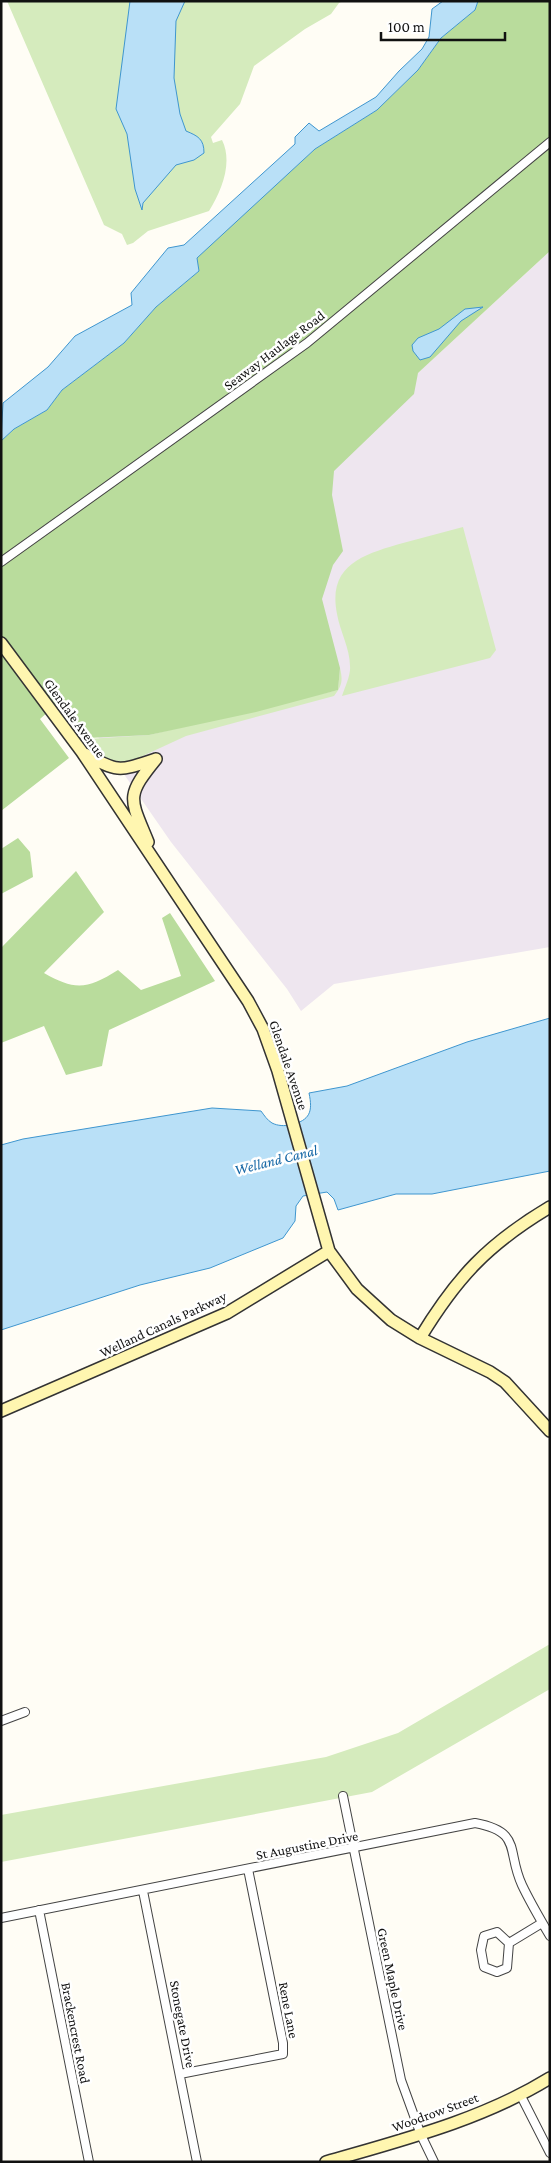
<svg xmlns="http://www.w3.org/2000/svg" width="551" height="2163" font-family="'Crimson Pro',serif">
  <rect width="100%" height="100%" fill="#fffdf5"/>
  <path fill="#eee6ef" d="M550 251V947L334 984 301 1011 287 989 171 842 69 695Z"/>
  <path fill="#d5ebbd" d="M7 1H343L339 3 331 14 305 29 254 66 240 104 211 137 213 143 222 140C233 162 222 190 209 211L148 231 133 243 127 245 122 234 104 225Z
    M463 527 496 650 490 658 342 696C345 687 351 675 350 666 350 649 340 631 337 614 327 564 365 554 403 543 423 538 443 532 463 527Z
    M340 668C343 681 342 686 334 696L186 736 121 766 105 759 88 739 149 735 338 690Z
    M550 1644V1689L372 1792 1 1862V1815L326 1757 398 1733Z"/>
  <path fill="#b9dc9c" d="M478 1H550V251L418 373 414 394 334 471 332 495 343 551 333 565 322 599 340 668 338 690 256 712 149 735 88 738 59 702 40 719 69 758 1 811V441L14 429 47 410 62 390 124 343 156 307 199 271 196 258 315 149 377 110 418 70 441 38 475 10Z
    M18 838 30 852 33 877 1 894V849Z
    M76 871 104 912 44 973C75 991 88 989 118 970L141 990 181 976 162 918 170 913 215 981 109 1030 102 1066 66 1075 44 1026 1 1043V948Z"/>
  <path fill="#b9e0f7" stroke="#3f96cf" d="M130 1H185L176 21 174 78 180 114 186 131C198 136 204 139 204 153L194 160 176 165 143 203 142 210 135 189 127 134 116 109Z
    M443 1H478L475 10 441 38 418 70 377 110 315 149 197 258 199 271 156 307 124 343 62 390 47 410 14 429 1 441 3 403 48 367 75 336 132 305 131 293 168 248 184 245 295 144V137L309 123 319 131 376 97 399 71 422 49 429 37 432 9Z
    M483 307 461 321 430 357 420 360 413 351 412 345 418 338 439 329 465 309Z
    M550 1018V1171L432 1194H396L338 1210 334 1199 327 1192 303 1196 296 1206 295 1221 283 1238 210 1268 140 1285 1 1330V1145L23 1139 212 1108 261 1111C264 1115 267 1120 272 1123 278 1126 284 1126 291 1125 310 1120 313 1112 309 1093L347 1086 467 1042Z"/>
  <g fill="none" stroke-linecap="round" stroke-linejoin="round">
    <g stroke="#444" stroke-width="10">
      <path id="street" d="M1 562 307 343 550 142
        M1 1721 25 1712
        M343 1796 401 2080 421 2135 434 2162
        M143 1891 197 2162
        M39 1910 89 2162
        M1 1918 475 1823C523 1832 506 1851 522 1885 530 1902 540 1919 550 1936
        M509 1943 507 1968 497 1972 484 1967 481 1950 484 1936 497 1932 509 1943 542 1923
        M180 2074 283 2054V2043L248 1869
        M521 2096 550 2153"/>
    </g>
    <g stroke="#333" stroke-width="14">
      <path id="secondary" d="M1 643 82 752 248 1001 263 1029 278 1071 329 1251 357 1289 391 1320 420 1338 490 1372 505 1382 550 1431
        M85 754C119 773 119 771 156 759
        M148 842C130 798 125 797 156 759
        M420 1338C457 1277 488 1244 550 1207
        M1 1411 227 1313 329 1251
        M326 2162C402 2140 482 2120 550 2078"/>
    </g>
    <use href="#street" stroke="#fff" stroke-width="8"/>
    <use href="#secondary" stroke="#fff6b0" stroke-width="11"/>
  </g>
  <g text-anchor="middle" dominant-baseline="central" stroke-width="5" stroke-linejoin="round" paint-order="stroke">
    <g font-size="14" fill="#111" stroke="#fff">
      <text transform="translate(274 350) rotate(-37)">Seaway Haulage Road</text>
      <text transform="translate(75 718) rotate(54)">Glendale Avenue</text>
      <text transform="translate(289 1065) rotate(71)">Glendale Avenue</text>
      <text transform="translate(163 1324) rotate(-25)">Welland Canals Parkway</text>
      <text transform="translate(307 1845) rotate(-11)">St Augustine Drive</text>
      <text transform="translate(393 1979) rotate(78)">Green Maple Drive</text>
      <text transform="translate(289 2010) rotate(79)">Rene Lane</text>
      <text transform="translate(183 2024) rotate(79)">Stonegate Drive</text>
      <text transform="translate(76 2033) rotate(79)">Brackencrest Road</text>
      <text transform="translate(435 2112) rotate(-20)">Woodrow Street</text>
    </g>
    <g font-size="15" font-style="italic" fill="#1768a6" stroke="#fff">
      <text transform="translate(276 1160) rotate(-14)">Welland Canal</text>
    </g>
  </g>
  <rect width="551" height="2163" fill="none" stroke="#111111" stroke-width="5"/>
  <path d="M381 32v8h124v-8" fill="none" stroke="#111111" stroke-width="2.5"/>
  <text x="388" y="32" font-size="15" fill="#111111" stroke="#ffffff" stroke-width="4" paint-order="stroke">100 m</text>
</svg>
